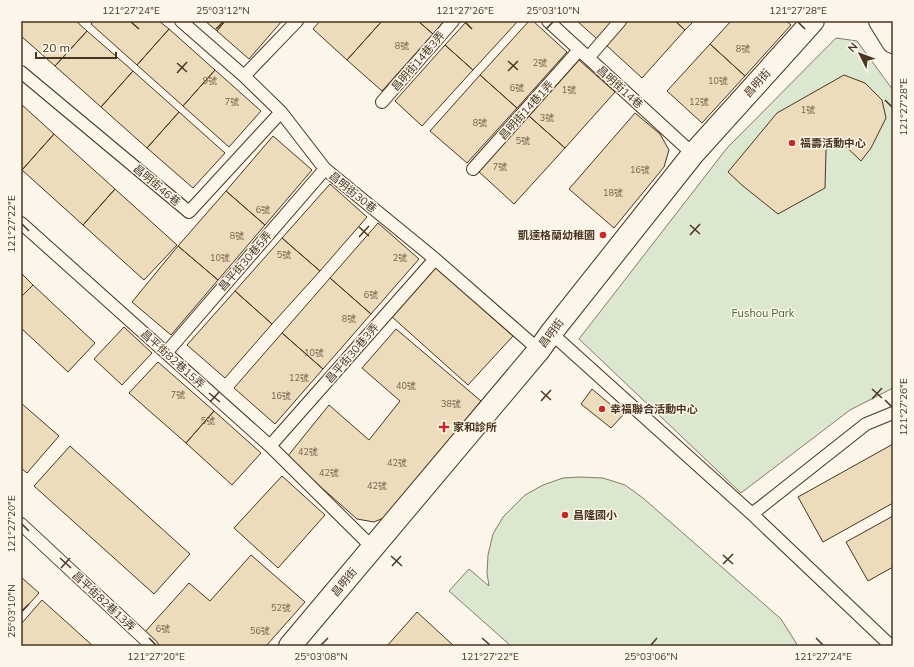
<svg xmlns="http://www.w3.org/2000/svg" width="914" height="667" font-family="Mulish,'Noto Sans TC',sans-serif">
  <rect width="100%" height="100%" fill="#fbf6e9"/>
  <path fill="#dce7d0" stroke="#887966" d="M836 38 857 41 893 90V388L850 410 741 493 579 339 727 148Z
    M580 477 603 478 625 485 643 498 781 619 798 646H511L449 591 469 569 489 586 487 573 488 555 493 534 503 517 525 495 543 485 563 478Z"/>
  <path fill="#ecdcbc" stroke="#4a3520" d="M21 21H76L87 31 55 66 21 36Z
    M94 21H159L169 29 137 65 91 24Z
    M205 21H225L217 31Z
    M225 21H282L249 59 217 31Z
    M320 21H382L347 60 313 29Z
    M382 21H418L433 34 382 91 347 60Z
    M418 21H444L433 34Z
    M467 21H518L473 70 445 45Z
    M529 21H533L567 52 517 108 480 75Z
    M577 21H613L597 39Z
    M628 21H675L685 30 642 78 606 45Z
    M675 21H694L685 30Z
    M731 21H786L791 25 745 76 710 44Z
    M169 29 215 70 183 106 137 65Z
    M87 31 133 71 101 107 55 66Z
    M710 44 745 76 702 123 667 91Z
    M445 45 473 70 422 126 395 101Z
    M579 60 615 92 565 148 529 116Z
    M215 70 261 111 229 147 183 106Z
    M133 71 179 112 147 148 101 107Z
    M480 75 517 108 467 163 430 131Z
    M844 75 865 83 882 100 886 118 871 148 861 161 837 138 826 150 825 188 778 214 743 186 728 172 777 113Z
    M21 104 54 134 22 170 21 169Z
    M179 112 225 153 193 188 147 148Z
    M635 113 660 134 669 150 664 167 614 228 569 189Z
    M529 116 565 148 514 204 478 171Z
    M54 134 115 189 83 225 22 170Z
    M273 136 312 170 265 225 226 191Z
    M330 184 367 217 320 271 282 238Z
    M115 189 177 245 144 280 83 225Z
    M226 191 265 225 218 280 178 246Z
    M378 223 419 259 371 314 330 278Z
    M282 238 320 271 272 324 235 291Z
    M178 246 218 280 171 335 132 302Z
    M435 267 513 336 468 385 391 316Z
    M21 273 33 285 21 297Z
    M330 278 371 314 323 369 282 333Z
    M33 285 95 343 68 372 21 328V297Z
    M235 291 272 324 225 378 187 345Z
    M124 327 152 353 122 385 94 359Z
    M396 329 481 401 388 516 374 522 357 519 287 457 329 405 369 440 400 401 362 368Z
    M282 333 323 369 275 424 234 388Z
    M158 362 214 411 186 443 129 393Z
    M592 389 623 415 611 428 581 404Z
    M21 403 59 436 27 473 21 468Z
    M214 411 261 453 232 485 186 443Z
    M893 444V503L823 542 798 497Z
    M70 446 190 554 154 594 34 486Z
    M282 476 325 515 278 568 234 528Z
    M893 516V567L868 581 846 542Z
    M251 555 305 602 266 646H159L144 633 189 583 210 601Z
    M21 577 39 593 21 613Z
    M42 600 93 646H21V624Z
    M417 612 454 646H387Z"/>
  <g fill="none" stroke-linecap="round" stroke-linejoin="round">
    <g stroke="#4a3520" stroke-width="14">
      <path id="lane" d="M181 21 244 76 281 112 325 169 435 259 539 350
        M548 21 693 154
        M588 58 620 21
        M21 72 189 212 281 112
        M244 76 297 21
        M382 102 453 21
        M473 169 579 50
        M21 223 270 446 373 548
        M551 333 752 514
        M166 353 325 169
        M270 446 435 259
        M21 524 152 646
        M891 646 752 514 866 424 893 413"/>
    </g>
    <g stroke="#4a3520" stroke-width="24">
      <path id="street" d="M880 21 893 42
        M290 646 539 350 551 333 693 154 813 21"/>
    </g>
    <use href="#lane" stroke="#fbf6e9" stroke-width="12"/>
    <use href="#street" stroke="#fbf6e9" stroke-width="22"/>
  </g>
  <path fill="none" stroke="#4a3520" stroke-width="1.5" d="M131 22 139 29M465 22 472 29M798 22 805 29M216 29 223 22M546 29 553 22M508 61 518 70M177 63 187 72M508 71 518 61M177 73 187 62M885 100 892 107M22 224 29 231M690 225 700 234M359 227 369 236M690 235 700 224M359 237 369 226M872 389 882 398M541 391 551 400M209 393 220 402M872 399 882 388M885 400 892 407M541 401 551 390M210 402 219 392M22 524 29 531M723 555 733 564M391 556 402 566M60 558 71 568M723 564 733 554M392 566 401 556M61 568 70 558M22 611 29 604M149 638 156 645M482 638 490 645M816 638 823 645M321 645 328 638M651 645 657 638"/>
  <g fill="#c62828" stroke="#fbf6e9" stroke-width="1.5">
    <circle cx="792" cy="143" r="4"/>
    <circle cx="603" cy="235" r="4"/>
    <circle cx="602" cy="409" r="4"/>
    <path d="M442 421h4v4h4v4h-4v4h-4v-4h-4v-4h4z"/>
    <circle cx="565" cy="515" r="4"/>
  </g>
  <g text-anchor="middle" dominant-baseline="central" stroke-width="3" stroke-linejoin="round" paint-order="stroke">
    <g font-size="9" fill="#725f47">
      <text x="402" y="45">8號</text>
      <text x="743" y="48">8號</text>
      <text x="540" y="62">2號</text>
      <text x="210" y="80">9號</text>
      <text x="718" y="80">10號</text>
      <text x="517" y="87">6號</text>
      <text x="569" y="89">1號</text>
      <text x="232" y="101">7號</text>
      <text x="699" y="101">12號</text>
      <text x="808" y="109">1號</text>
      <text x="547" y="117">3號</text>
      <text x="480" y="122">8號</text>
      <text x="523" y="140">5號</text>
      <text x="500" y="166">7號</text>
      <text x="640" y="169">16號</text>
      <text x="613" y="192">18號</text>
      <text x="263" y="209">6號</text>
      <text x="237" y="235">8號</text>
      <text x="284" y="254">5號</text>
      <text x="220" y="257">10號</text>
      <text x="400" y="257">2號</text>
      <text x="371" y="294">6號</text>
      <text x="349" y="318">8號</text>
      <text x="314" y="352">10號</text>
      <text x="299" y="377">12號</text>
      <text x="406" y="385">40號</text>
      <text x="178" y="394">7號</text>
      <text x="281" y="395">16號</text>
      <text x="451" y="403">38號</text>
      <text x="208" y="420">5號</text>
      <text x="308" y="451">42號</text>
      <text x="397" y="462">42號</text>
      <text x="329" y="472">42號</text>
      <text x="377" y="485">42號</text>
      <text x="281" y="607">52號</text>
      <text x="163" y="628">6號</text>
      <text x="260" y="630">56號</text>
    </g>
    <g font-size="11" fill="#4a3520" stroke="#fbf6e9">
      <text transform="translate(418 61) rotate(-49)">昌明街14巷3弄</text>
      <text transform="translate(757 83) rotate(-48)">昌明街</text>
      <text transform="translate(620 87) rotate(42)">昌明街14巷</text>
      <text transform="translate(526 110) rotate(-48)">昌明街14巷1弄</text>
      <text transform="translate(157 185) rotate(40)">昌明街46巷</text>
      <text transform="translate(353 192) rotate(39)">昌明街30巷</text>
      <text transform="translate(245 261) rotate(-49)">昌平街30巷5弄</text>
      <text transform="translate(551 333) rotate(-53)">昌明街</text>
      <text transform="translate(352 353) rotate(-49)">昌平街30巷3弄</text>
      <text transform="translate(173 359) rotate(42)">昌平街82巷15弄</text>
      <text transform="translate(344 582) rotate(-50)">昌明街</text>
      <text transform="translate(104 601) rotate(43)">昌平街82巷13弄</text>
    </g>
    <g font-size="11" font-weight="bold" fill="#4a3520" stroke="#fbf6e9" text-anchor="start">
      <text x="800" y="143">福壽活動中心</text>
      <text x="595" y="235" text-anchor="end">凱達格蘭幼稚園</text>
      <text x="610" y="409">幸福聯合活動中心</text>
      <text x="453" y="427">家和診所</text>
      <text x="573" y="515">昌隆國小</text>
    </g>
    <g font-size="11" fill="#436837" stroke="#fbf6e9">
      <text x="763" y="313">Fushou Park</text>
    </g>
  </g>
  <rect width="914" height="667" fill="none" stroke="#fbf6e9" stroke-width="44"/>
  <g transform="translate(860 54) rotate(312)" stroke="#fbf6e9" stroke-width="3" paint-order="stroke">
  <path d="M0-3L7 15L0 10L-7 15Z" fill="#4a3520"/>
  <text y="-6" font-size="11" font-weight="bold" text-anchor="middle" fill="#4a3520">N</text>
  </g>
  <path d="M36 52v6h80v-6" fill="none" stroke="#4a3520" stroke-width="2"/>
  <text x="42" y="52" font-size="12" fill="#4a3520" stroke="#fbf6e9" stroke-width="3" paint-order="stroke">20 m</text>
  <rect x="22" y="22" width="870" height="623" fill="none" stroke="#4a3520" stroke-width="1.5"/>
  <g font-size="10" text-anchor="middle" fill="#4a3520">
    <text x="131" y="14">121°27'24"E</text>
    <text x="223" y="14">25°03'12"N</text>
    <text x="465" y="14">121°27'26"E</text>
    <text x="553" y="14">25°03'10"N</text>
    <text x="798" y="14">121°27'28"E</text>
    <text transform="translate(903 107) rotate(-90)" y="4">121°27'28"E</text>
    <text transform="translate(11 224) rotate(-90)" y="4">121°27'22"E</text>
    <text transform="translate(903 407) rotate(-90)" y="4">121°27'26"E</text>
    <text transform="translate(11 524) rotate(-90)" y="4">121°27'20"E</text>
    <text transform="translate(11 611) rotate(-90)" y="4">25°03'10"N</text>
    <text x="156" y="660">121°27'20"E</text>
    <text x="321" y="660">25°03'08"N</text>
    <text x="490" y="660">121°27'22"E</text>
    <text x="651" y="660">25°03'06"N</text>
    <text x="823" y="660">121°27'24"E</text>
  </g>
</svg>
